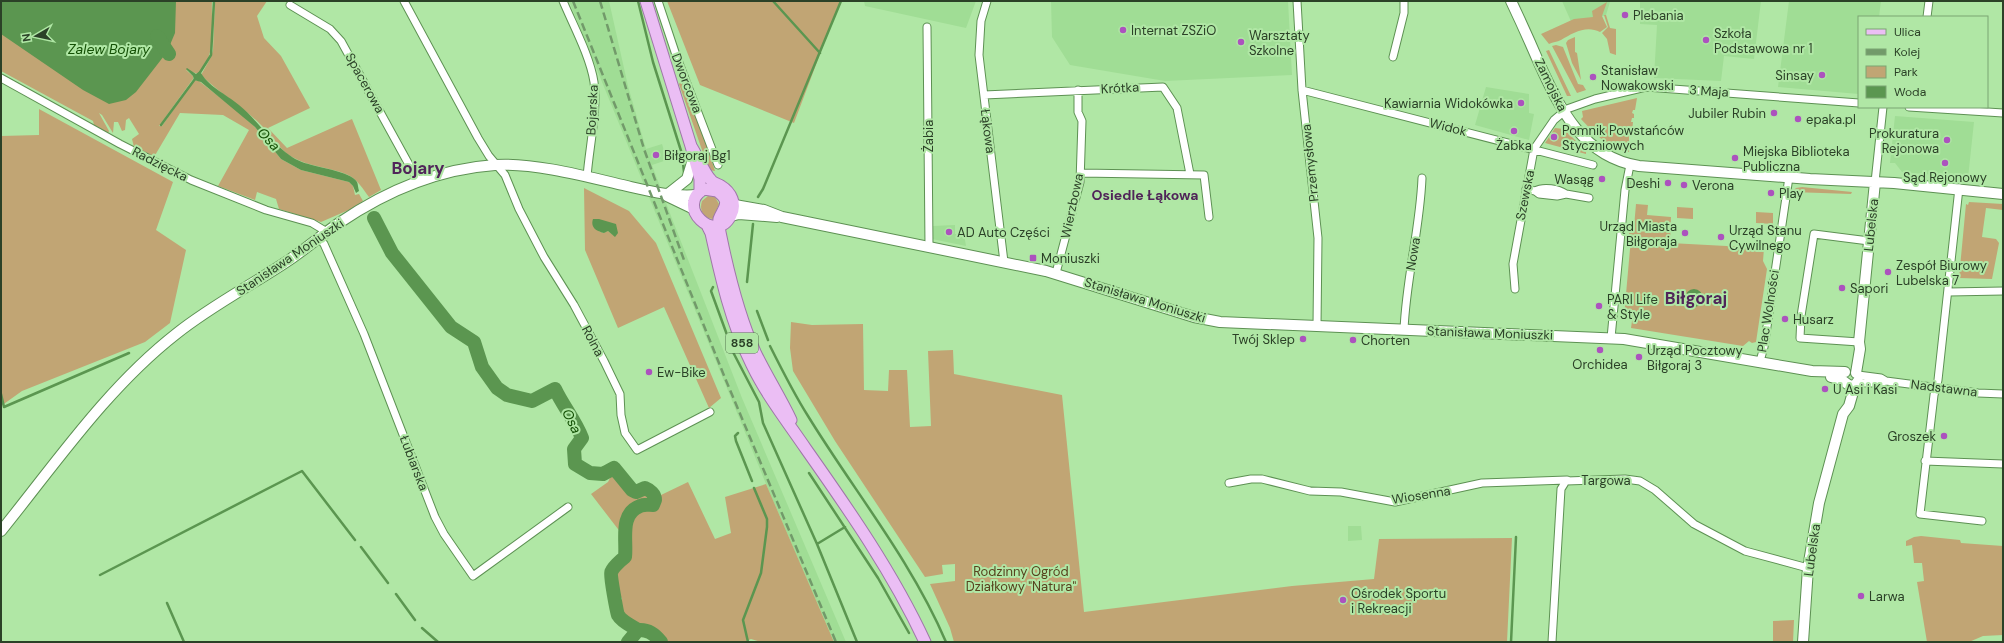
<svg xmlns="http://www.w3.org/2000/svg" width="2004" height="643" font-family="'DM Sans',sans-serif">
  <rect width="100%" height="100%" fill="#b0e7a5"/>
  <path fill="#a0dd95" d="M569 1H609L628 86 646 149 662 144 667 160 652 165 671 216 742 398 846 642H834L766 484Z
    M864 1H976L966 28 865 6Z
    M1051 1H1288L1292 75 1165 81 1070 65 1052 37Z
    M1562 1H1626L1610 2 1606 15 1573 26Z
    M1640 1H1761L1754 59 1724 56 1721 81 1654 78 1657 25 1640 24Z
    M1789 1H1881L1879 17H1859V94L1778 87Z
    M1486 87 1529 94V113L1534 114 1529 140 1475 125Z
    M1895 116 1974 122 1968 178 1902 172 1895 163H1890Z
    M955 225V234H964L966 246 932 239 933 226Z
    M1348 526H1361L1362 540 1348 541Z"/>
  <path fill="#c1a574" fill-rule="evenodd" d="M1 1H212C211 23 217 58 198 74L186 70 193 76V79L159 126H162L194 80 199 81 236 110 255 127 281 159 301 170 349 182 353 186 355 195 359 194 363 201 351 209 321 222 279 209 276 199 257 192 255 200 218 186 249 130 223 115 180 113 154 157 134 147 132 139 139 134 129 118 126 120 125 130 122 131 118 122H114L113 133 102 115 99 113 109 131 108 133 94 125 93 121 1 71Z
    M215 1H267L257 16 264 38 281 56 310 108 268 128 287 148 352 119 381 190 369 197C363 189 357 179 348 175 330 167 309 167 292 157 279 150 271 134 260 124 242 106 219 93 201 75L211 57 213 50Z
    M667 1H840L794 123 700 85Z
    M1607 2 1602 16 1607 27 1600 32C1586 25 1573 33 1561 40 1557 42 1553 42 1549 44L1541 34 1574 19 1593 17 1592 11Z
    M1604 15H1606L1610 28 1616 29V55L1610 53 1607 39 1602 33 1608 27Z
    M1575 37V52L1577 53 1581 80 1572 63 1566 43 1568 40Z
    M1556 45 1563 47 1578 84 1583 85 1586 90 1577 93 1552 46Z
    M1549 50 1571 96H1567L1546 51Z
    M681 81 706 143 715 171 709 170 679 84Z
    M1637 98 1635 110H1633L1632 113 1634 114V118H1632L1631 122H1633L1632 132H1629V141H1630L1629 152C1609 149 1594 133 1581 119L1583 117 1582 111Z
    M39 109 173 182 156 230 186 250 170 323 145 342 22 391 1 406V136L39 135Z
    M1555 128 1564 129 1586 151V154L1545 143Z
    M1802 187 1852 192 1851 194 1792 192 1796 188Z
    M584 188 629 211 656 243 721 398 709 408 664 307 618 328 585 250ZM594 219 614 224 613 235 608 231 603 233 599 231Z
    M708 196 715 197 719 204 713 219C703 218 699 210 702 201Z
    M1969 202 2003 204V210L1986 208 1982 237 1996 239 1999 243 1992 279 1959 278 1966 204 1968 205Z
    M1636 204 1648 205 1647 215 1671 217 1670 243 1764 248 1763 261 1767 269 1756 342 1752 343 1749 341 1743 346 1631 328 1632 321 1624 317 1630 249 1633 241 1629 240V227H1634Z
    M1677 207 1693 208V219L1677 218Z
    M1756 212 1773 213V224L1756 223Z
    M791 322 812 325 863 324 864 390 888 391 889 370H907L910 427 931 426 928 351 953 350 954 374 1062 395 1084 612 1292 586 1374 579 1379 539 1512 538 1507 642H954L950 628 930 584 955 581V564L942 565 943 574 925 577 835 441 793 371 790 348Z
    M614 470 635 494 647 491 653 497 651 504C631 503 626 516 621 533L591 494 608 482Z
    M688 482 715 539 731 533 725 497 766 484 834 642H761L751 639 744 642H665L653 628 643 624H633L619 614 616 605 622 601V598L616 595C610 577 611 574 623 559L627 560C626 543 622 517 640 508 645 506 650 508 654 506L657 497 661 495Z
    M1921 536 1960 540 1961 543 2003 546V635L1983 636 1969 642H1927L1917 582 1924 581 1922 563H1914L1912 545 1906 546V541L1914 537Z
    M1794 620 1793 642H1773V621Z"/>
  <path fill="#5b9650" d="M1 1H176L175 33 167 52 136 92 126 100 109 104 83 90 1 34Z
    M187 68 196 74 200 71C207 86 226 94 239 105 260 122 278 153 302 162 314 167 351 171 357 182 358 184 358 188 359 191L356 193 353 186 349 182 301 170 281 159 255 127 201 82 194 80 193 76 186 69Z
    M593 219H599L616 224 618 233 615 237 608 231 604 233C597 231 590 228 593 219Z
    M1685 298a9 9 0 1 1 18 0a9 9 0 1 1-18 0Z"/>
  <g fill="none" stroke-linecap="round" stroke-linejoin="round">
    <path stroke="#5b9650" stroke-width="2.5" d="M638 1 653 62 682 154 684 172
      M773 1 820 53
      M199 74 211 55 214 1
      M161 125 195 79
      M758 197 763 189 841 1
      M747 282 753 224
      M713 287 711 291 734 354 759 402 763 423 817 544 857 642
      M757 311 768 340
      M770 346C782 370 794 394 808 416 854 491 911 560 946 642
      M1 394 4 407 129 353
      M738 433 735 436 736 441 752 481
      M809 473 878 578 909 633
      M817 544 845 527
      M361 547 388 583
      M100 575 302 471 355 540
      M396 594 415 620
      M167 603 184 642
      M422 628 438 642
      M748 642 743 620 761 573 767 527V519L754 488
      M1511 642 1516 537"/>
    <path stroke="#5b9650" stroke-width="14" d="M157 36 169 54
      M374 218 392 253 451 327 474 342 482 367 497 388 507 395 532 401 555 389C563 406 575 420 582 438L574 449 575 464 590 473 603 474 614 468 632 490 636 492 645 488C650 490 655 494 655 500L653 505C649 505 644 504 640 506 619 514 627 540 625 557 621 560 612 568 611 573 610 575 617 613 618 615 622 622 632 626 638 630
      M628 642 638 630C648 629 655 634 661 642"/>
    <g stroke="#5d9153" stroke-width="9">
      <path id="street" d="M404 1 478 138 489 156 505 175 519 209 544 257 574 305 604 361 620 394 621 415 625 433 637 450 710 412
        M563 1C573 25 590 56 594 82 598 109 589 149 587 177
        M658 1 676 55 718 165
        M987 1 981 21 979 55 1004 262
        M1297 1 1302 90 1318 238 1317 326
        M290 5 330 29 341 41 418 181
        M1927 17 1929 1
        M927 27 929 246
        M1393 57 1404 13V1
        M1 78 120 144 191 180 266 210 312 223 327 232
        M1302 90 1593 165
        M984 95 1163 87 1177 108 1190 174
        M1909 107 2003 113
        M1081 173 1204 175 1209 217
        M1875 182 1883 107
        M1959 188 1938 380 1934 395 1920 514 1982 521
        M1526 189 1535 191 1539 194 1557 196 1566 194 1589 198
        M1535 191C1544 186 1558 189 1566 194
        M319 238 324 244 364 334 435 517 444 534 473 576 568 507
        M1056 273 1080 182 1082 121 1078 112V90
        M1515 289 1513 264 1534 149 1554 120 1567 109 1595 99 1646 87 1859 103
        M1949 292 2003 291
        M1404 330C1406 279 1420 229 1422 178
        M1611 338 1625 190 1630 165
        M1859 342 1800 338 1801 316 1814 234 1869 241
        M1760 361 1764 347 1789 177
        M1858 375 1881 378 1886 381 1978 393 2003 394
        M1857 383H1878L1886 381
        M1925 461 2003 464
        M1229 483 1251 479H1262L1310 491 1341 492 1395 502 1482 483 1567 480
        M1552 642 1561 489 1566 481 1625 479 1640 481 1655 490 1694 524 1745 551 1808 568"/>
    </g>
    <g stroke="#5d9153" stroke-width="12">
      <path id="secondary" d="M1511 1C1521 22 1530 42 1539 63 1560 109 1583 157 1639 166L1810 179 1894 183 2003 194
        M668 194 687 179 694 156
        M667 196 694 209
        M726 203 729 204 764 210 782 217 1046 271 1194 317 1220 322 1624 339 1812 371 1845 372
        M731 216 739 214 777 217
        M1856 373 1860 349 1859 342 1875 182
        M1831 377 1842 380 1850 386 1855 385 1858 381
        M1 531C56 463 107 388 176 334 212 305 254 284 292 258 308 247 323 234 339 223 386 191 438 169 495 165 534 162 592 178 631 187 653 192 675 197 697 195
        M1803 642 1808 568 1819 503 1836 440 1843 414 1849 406 1855 385"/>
    </g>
    <g stroke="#9f76a8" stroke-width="13">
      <path id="primary" d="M646 1 691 146 700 179V192
        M691 146C697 155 704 173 711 180 713 183 718 184 721 186 731 192 737 204 731 215 716 246 674 206 704 189L717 191C732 202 724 207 719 219 718 224 720 232 721 237 729 276 739 316 755 352 766 375 780 397 791 420
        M707 225 711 233C721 278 731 323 752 365 767 396 787 421 806 449 849 510 893 573 925 642"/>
    </g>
    <use href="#street" stroke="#fff" stroke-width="7"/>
    <use href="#secondary" stroke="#fff" stroke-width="10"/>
    <use href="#primary" stroke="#ebbef4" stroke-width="11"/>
    <path stroke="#729a6a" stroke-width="2.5" stroke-dasharray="8 4" stroke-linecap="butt" d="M573 1 725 378 836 642
      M600 1 644 149 684 260"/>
  </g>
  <g fill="#ac52be" stroke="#b0e7a5" stroke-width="1.5">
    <circle cx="1625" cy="15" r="4"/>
    <circle cx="1123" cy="30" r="4"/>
    <circle cx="1706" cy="40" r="4"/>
    <circle cx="1241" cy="42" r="4"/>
    <circle cx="1822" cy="75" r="4"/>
    <circle cx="1593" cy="77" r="4"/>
    <circle cx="1521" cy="103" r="4"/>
    <circle cx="1774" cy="113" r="4"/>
    <circle cx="1798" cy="119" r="4"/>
    <circle cx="1514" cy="131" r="4"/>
    <circle cx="1554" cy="137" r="4"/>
    <circle cx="1947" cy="140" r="4"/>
    <circle cx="656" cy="155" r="4"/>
    <circle cx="1735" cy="158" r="4"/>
    <circle cx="1945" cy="163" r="4"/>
    <circle cx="1602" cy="179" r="4"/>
    <circle cx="1668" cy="183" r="4"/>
    <circle cx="1684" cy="185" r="4"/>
    <circle cx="1771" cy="193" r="4"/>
    <circle cx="949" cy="232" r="4"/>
    <circle cx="1685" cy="233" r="4"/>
    <circle cx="1721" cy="237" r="4"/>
    <rect x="1029" y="254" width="8" height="8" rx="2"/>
    <circle cx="1888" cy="272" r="4"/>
    <circle cx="1842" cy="288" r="4"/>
    <circle cx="1599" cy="306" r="4"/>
    <circle cx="1785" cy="319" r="4"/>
    <circle cx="1303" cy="339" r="4"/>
    <circle cx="1353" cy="340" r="4"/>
    <circle cx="1600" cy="350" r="4"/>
    <circle cx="1639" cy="357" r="4"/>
    <circle cx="649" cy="372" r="4"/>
    <circle cx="1825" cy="389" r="4"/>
    <circle cx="1944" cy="436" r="4"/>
    <circle cx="1861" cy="596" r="4"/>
    <circle cx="1343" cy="600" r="4"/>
  </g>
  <g text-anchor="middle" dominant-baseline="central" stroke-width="4" stroke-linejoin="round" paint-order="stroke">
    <rect fill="#b0e7a5" stroke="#53734d" stroke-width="1" x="726" y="333" width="32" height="20" rx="3"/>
    <g font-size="12" font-weight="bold" fill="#2b4127">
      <text x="742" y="343">858</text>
    </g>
    <g font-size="13" fill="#2b4127" stroke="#b0e7a5" text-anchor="start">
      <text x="1633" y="15">Plebania</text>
      <text x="1131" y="30">Internat ZSZiO</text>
      <text x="1714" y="33">Szkoła<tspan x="1714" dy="15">Podstawowa nr 1</tspan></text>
      <text x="1249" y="35">Warsztaty<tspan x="1249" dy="15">Szkolne</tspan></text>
      <text x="1601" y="70">Stanisław<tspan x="1601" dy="15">Nowakowski</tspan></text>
      <text x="1814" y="75" text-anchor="end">Sinsay</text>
      <text x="1513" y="103" text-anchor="end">Kawiarnia Widokówka</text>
      <text x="1766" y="113" text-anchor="end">Jubiler Rubin</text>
      <text x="1806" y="119">epaka.pl</text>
      <text x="1562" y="130">Pomnik Powstańców<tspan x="1562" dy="15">Styczniowych</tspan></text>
      <text x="1939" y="133" text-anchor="end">Prokuratura<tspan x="1939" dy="15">Rejonowa</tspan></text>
      <text x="1514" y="145" text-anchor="middle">Żabka</text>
      <text x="1743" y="151">Miejska Biblioteka<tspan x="1743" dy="15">Publiczna</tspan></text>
      <text x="664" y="155">Biłgoraj Bg1</text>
      <text x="1945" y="177" text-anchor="middle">Sąd Rejonowy</text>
      <text x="1594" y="179" text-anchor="end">Wasąg</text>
      <text x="1660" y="183" text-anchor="end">Deshi</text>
      <text x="1692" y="185">Verona</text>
      <text x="1779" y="193">Play</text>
      <text x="1677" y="226" text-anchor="end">Urząd Miasta<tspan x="1677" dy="15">Biłgoraja</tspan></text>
      <text x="1729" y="230">Urząd Stanu<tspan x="1729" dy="15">Cywilnego</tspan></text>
      <text x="957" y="232">AD Auto Części</text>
      <text x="1041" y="258">Moniuszki</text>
      <text x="1896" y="265">Zespół Biurowy<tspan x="1896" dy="15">Lubelska 7</tspan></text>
      <text x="1850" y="288">Sapori</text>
      <text x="1607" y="299">PARI Life<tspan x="1607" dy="15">&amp; Style</tspan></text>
      <text x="1793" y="319">Husarz</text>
      <text x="1295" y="339" text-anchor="end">Twój Sklep</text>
      <text x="1361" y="340">Chorten</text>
      <text x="1647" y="350">Urząd Pocztowy<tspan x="1647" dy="15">Biłgoraj 3</tspan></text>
      <text x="1600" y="364" text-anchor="middle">Orchidea</text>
      <text x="657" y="372">Ew-Bike</text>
      <text x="1833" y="389">U Asi i Kasi</text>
      <text x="1936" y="436" text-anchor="end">Groszek</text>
      <text x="1351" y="593">Ośrodek Sportu<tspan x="1351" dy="15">i Rekreacji</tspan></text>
      <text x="1869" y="596">Larwa</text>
    </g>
    <g font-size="13" fill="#2b4127" stroke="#b0e7a5">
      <text transform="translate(365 83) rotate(61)">Spacerowa</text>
      <text transform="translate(687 83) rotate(69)">Dworcowa</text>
      <text transform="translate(1551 85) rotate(64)">Zamojska</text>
      <text transform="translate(1120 88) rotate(-3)">Krótka</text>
      <text transform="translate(1709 91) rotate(4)">3 Maja</text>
      <text transform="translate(592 110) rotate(-87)">Bojarska</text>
      <text transform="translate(1448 127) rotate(14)">Widok</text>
      <text transform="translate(988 131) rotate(83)">Łąkowa</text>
      <text transform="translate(928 136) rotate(-90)">Żabia</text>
      <text transform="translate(1310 163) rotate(-96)">Przemysłowa</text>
      <text transform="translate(160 164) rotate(27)">Radzięcka</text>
      <text transform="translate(1525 195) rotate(-79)">Szewska</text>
      <text transform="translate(1072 206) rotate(-78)">Wierzbowa</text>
      <text transform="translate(1871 225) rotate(-84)">Lubelska</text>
      <text transform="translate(1413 254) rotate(-81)">Nowa</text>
      <text transform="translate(290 257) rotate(-34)">Stanisława Moniuszki</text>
      <text transform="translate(1145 300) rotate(17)">Stanisława Moniuszki</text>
      <text transform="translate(1768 311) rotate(-81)">Plac Wolności</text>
      <text transform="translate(1490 333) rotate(2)">Stanisława Moniuszki</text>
      <text transform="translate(593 341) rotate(62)">Rolna</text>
      <text transform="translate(1944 388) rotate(7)">Nadstawna</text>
      <text transform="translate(414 463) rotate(69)">Łubiarska</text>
      <text x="1606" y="480">Targowa</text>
      <text transform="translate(1421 495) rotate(-9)">Wiosenna</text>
      <text transform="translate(1812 550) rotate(-82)">Lubelska</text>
    </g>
    <g font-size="13" fill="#57421e" stroke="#b0e7a5">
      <text x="1021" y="571">Rodzinny Ogród<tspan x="1021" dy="15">Działkowy "Natura"</tspan></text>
    </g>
    <g font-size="14" font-style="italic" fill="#145005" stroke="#b0e7a5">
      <text x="109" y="49">Zalew Bojary</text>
      <text transform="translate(269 139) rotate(47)">Osa</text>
      <text transform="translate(572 421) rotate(64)">Osa</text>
    </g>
    <g font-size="14" font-weight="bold" fill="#502559" stroke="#b0e7a5">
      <text x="1145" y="195">Osiedle Łąkowa</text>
    </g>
    <g font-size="17" font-weight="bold" fill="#502559" stroke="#b0e7a5">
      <text x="418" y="168">Bojary</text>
      <text x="1696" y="298">Biłgoraj</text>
    </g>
  </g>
  <rect width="2004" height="643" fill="none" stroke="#2b4127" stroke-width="4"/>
  <rect x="1858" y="16" width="130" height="92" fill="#b0e7a5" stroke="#7ba573"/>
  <rect x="1866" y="29" width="20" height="6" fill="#ebbef4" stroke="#7ba573"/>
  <text x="1894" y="36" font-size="12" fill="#2b4127">Ulica</text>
  <rect x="1866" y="49" width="20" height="6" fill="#729a6a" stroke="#7ba573"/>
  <text x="1894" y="56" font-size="12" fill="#2b4127">Kolej</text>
  <rect x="1866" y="66" width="20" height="12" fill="#c1a574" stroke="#7ba573"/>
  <text x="1894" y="76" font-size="12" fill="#2b4127">Park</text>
  <rect x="1866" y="86" width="20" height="12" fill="#5b9650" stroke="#7ba573"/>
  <text x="1894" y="96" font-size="12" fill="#2b4127">Woda</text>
  <g transform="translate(36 36) rotate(261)" stroke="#b0e7a5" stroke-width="3" paint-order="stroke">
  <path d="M0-3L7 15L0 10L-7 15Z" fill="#2b4127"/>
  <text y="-6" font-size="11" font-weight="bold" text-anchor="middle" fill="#2b4127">N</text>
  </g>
</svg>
